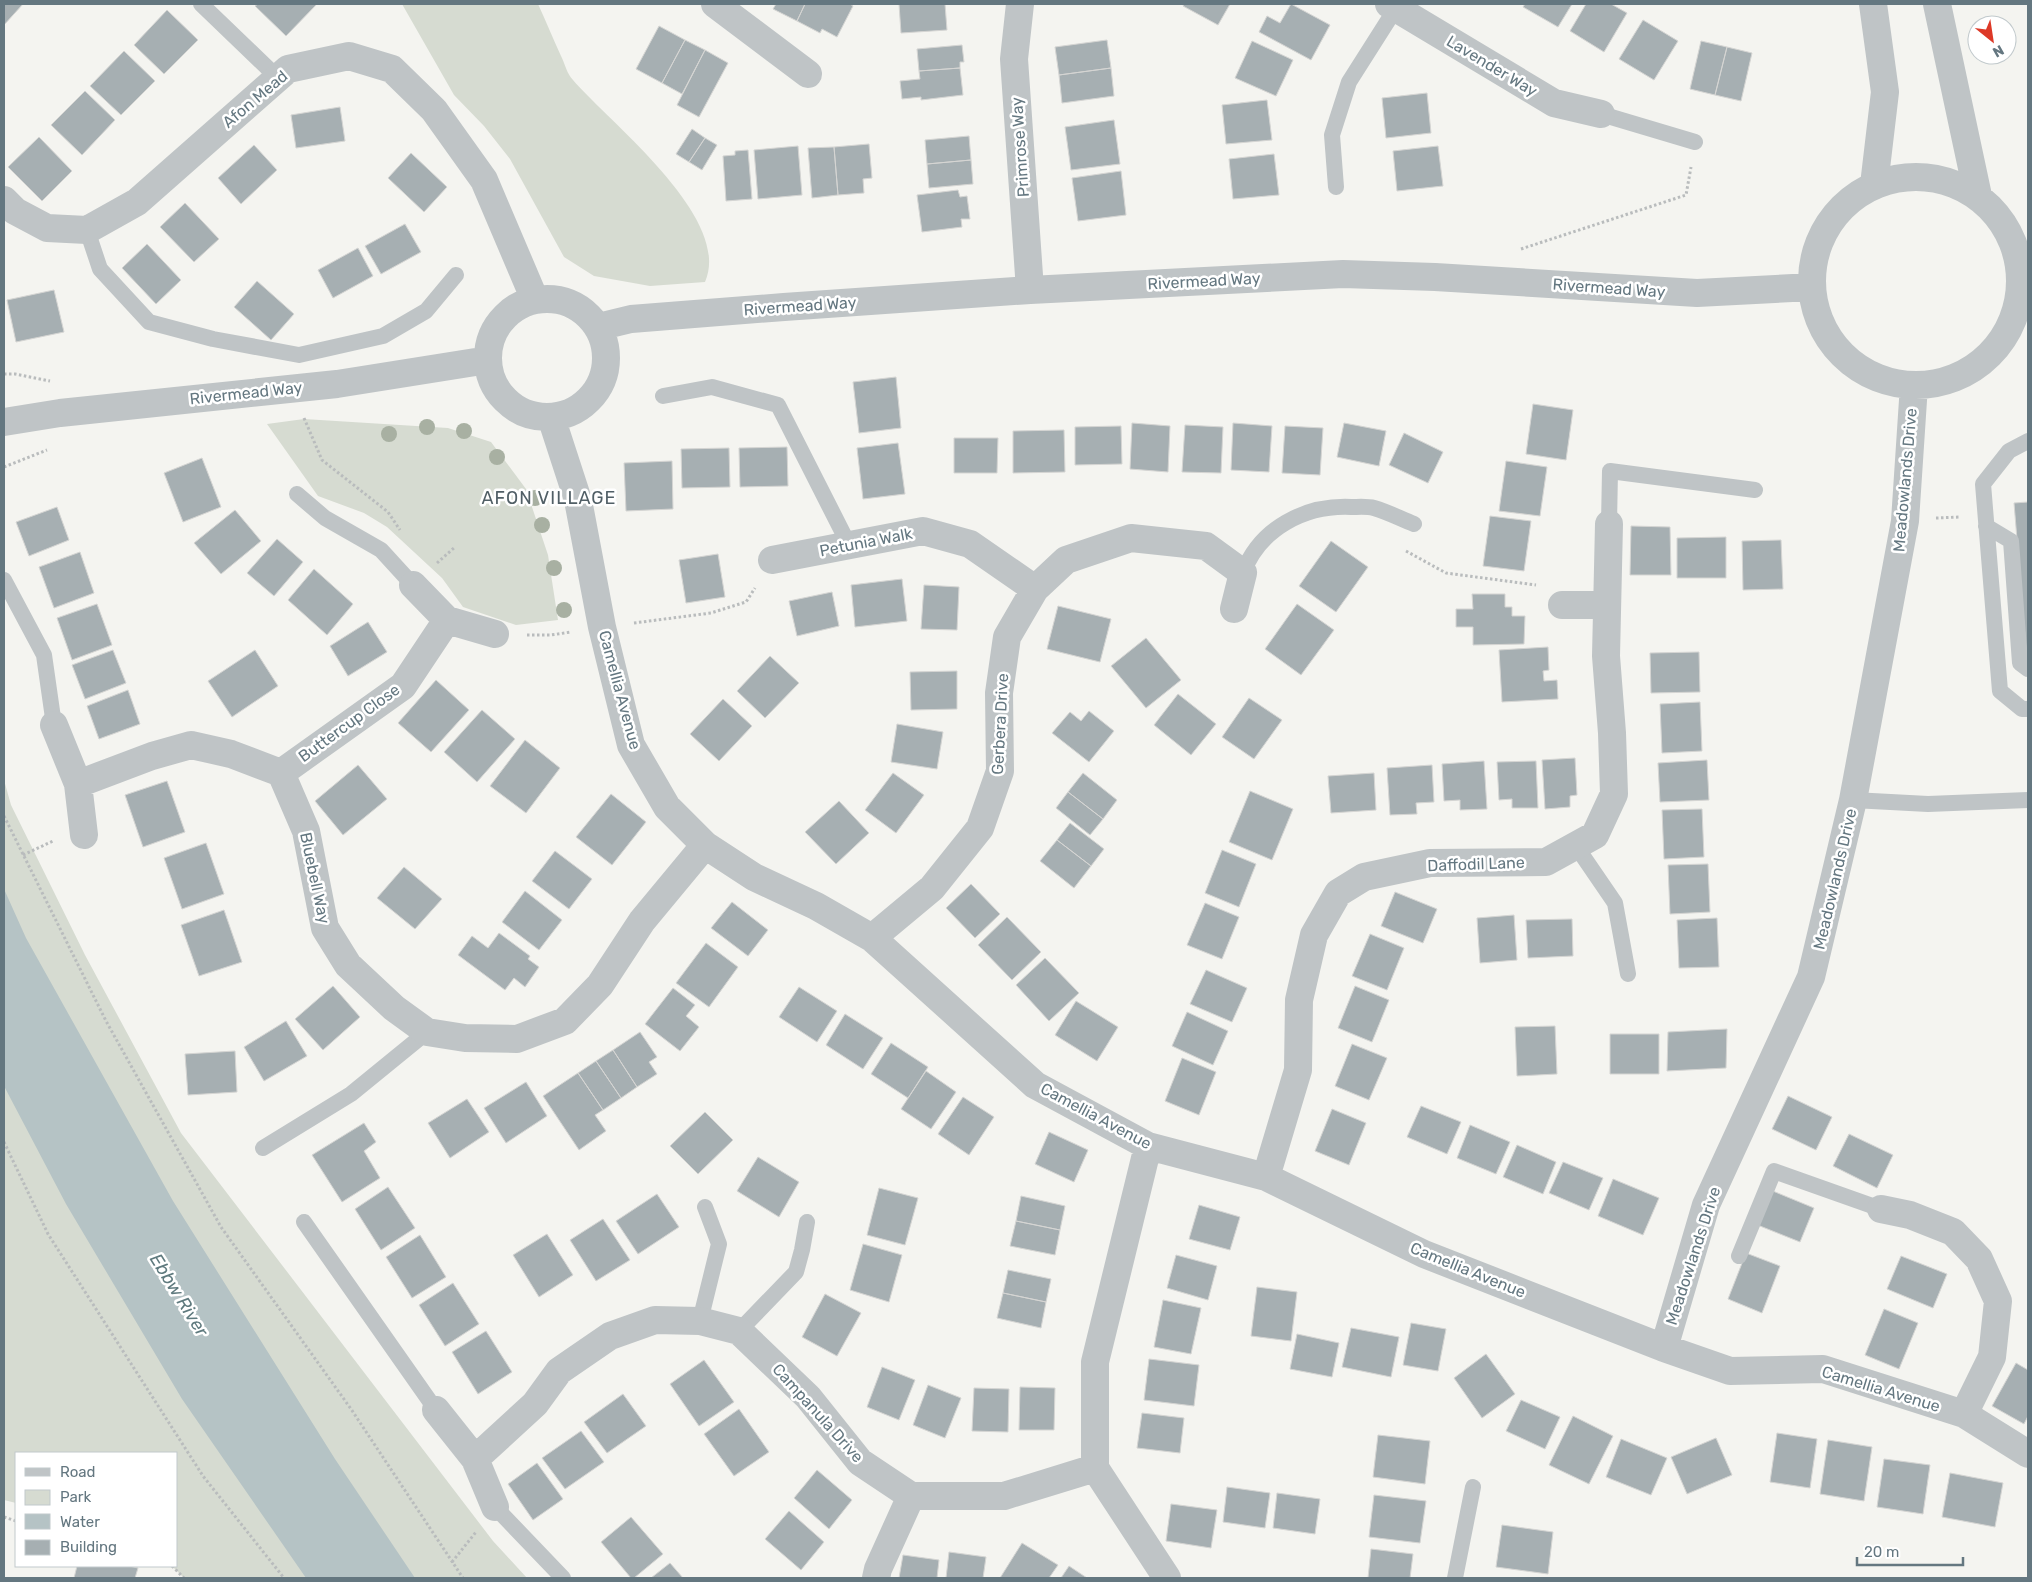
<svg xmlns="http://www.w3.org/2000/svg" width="2032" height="1582" font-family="Rubik,sans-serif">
  <rect width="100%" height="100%" fill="#f4f4f0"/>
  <path fill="#d6dbd1" d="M402 4H538C546 21 553 39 561 56 565 64 567 74 573 80 610 123 733 218 705 282L650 286 594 276 564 257 510 159 484 126 454 95Z
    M304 419 448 428 491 442 526 489 548 555 558 620 516 625 463 607 442 578 387 527 364 513 318 496 267 424Z
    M4 780 11 805 85 955 181 1133 493 1541 527 1578H184L172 1566H176V1453H16V1503L4 1500Z"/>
  <path fill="#b5c3c5" d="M4 889 26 938 173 1201 335 1459 415 1578H306L182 1399 66 1204 4 1086Z"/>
  <path fill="#a6afb2" stroke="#d5d5d3" d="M4 4H23L4 25Z
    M258 4H317L286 36 255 6Z
    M776 4H805L797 21 773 9Z
    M805 4H850L853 6 837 37 822 29 820 33 797 21Z
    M899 4H945L947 30 901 33Z
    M1184 4H1230L1218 25 1183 6Z
    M1291 4 1330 25 1311 60 1259 32 1267 16 1280 23Z
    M1525 4H1572L1558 27 1523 7Z
    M1586 4H1611L1627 13 1604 52 1570 31Z
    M167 10 198 40 164 74 134 45Z
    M1643 20 1678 41 1654 80 1619 59Z
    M659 26 685 40 662 83 636 69Z
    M685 40 705 50 682 94 662 83Z
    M1107 40 1111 68 1059 75 1055 47Z
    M1252 41 1293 60 1276 96 1235 78Z
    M1701 41 1727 47 1715 95 1690 89Z
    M962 45 964 62H960V68L919 71 917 49Z
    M1727 47 1752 53 1741 101 1715 95Z
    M705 50 728 63 699 117 677 105Z
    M124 51 155 81 121 115 90 86Z
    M960 68 963 95 921 100V97L902 99 900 81 920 79 919 71Z
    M1111 68 1114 96 1062 103 1059 75Z
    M85 91 115 120 82 155 51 125Z
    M1427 93 1431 133 1386 138 1382 98Z
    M1267 100 1272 140 1226 144 1222 105Z
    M340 107 345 141 296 148 291 115Z
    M1114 120 1120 164 1071 170 1065 127Z
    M692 129 705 138 689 162 676 154Z
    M969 136 971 160 927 164 925 140Z
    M39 137 72 171 42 201 8 167Z
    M705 138 717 145 702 170 689 162Z
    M869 144 872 178 863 179 864 193 838 195 834 147Z
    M254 145 277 170 241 204 218 178Z
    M798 146 802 195 758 199 754 150Z
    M1438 146 1443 186 1397 191 1393 151Z
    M834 147 838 195 812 198 808 148Z
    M748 150 752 199 726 201 723 156 735 155V151Z
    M411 153 447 187 424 212 388 178Z
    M1274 154 1279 195 1233 199 1229 159Z
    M971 160 973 184 929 188 927 164Z
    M1121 171 1126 215 1078 221 1072 178Z
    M958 190 960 197 967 196 970 219H961L962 227 922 232 917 195Z
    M185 203 219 239 194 262 160 227Z
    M405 224 421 252 381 274 365 246Z
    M147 244 181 280 156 304 122 268Z
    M358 248 373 276 333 298 318 270Z
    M257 281 294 314 271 340 234 307Z
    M54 290 64 332 16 342 7 300Z
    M896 377 901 428 859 433 853 382Z
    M1533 404 1573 410 1566 460 1526 454Z
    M1132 423 1170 426 1168 472 1130 469Z
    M1233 423 1272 426 1269 472 1231 470Z
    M1344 423 1386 431 1379 466 1337 457Z
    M1185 425 1223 427 1221 473 1182 472Z
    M1121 426 1122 464 1075 465V427Z
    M1285 426 1323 428 1320 475 1282 473Z
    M1064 430 1065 472 1013 473V431Z
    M1404 433 1443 452 1428 483 1389 465Z
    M954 438H998L997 473H954Z
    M898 443 905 494 863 499 857 448Z
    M787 447 788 486 740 487 739 448Z
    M729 448 730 487 682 488 681 449Z
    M202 458 221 507 183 522 164 473Z
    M672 461 673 509 626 511 624 463Z
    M1506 461 1547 467 1540 516 1499 511Z
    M2028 502V661H2027L2014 503Z
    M57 507 69 540 29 556 16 522Z
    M235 510 261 541 221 574 194 543Z
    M1490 516 1531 521 1524 571 1483 566Z
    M1631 526 1670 527 1671 575H1630Z
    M1726 537V578H1677V538Z
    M277 539 303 562 274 596 247 573Z
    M1781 540 1783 589 1743 590 1742 541Z
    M1331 541 1368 567 1336 612 1299 586Z
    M80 552 94 593 54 608 39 567Z
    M718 554 725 597 686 603 679 560Z
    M314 569 353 604 327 635 288 600Z
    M902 579 907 621 855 627 851 585Z
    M924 585 959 587 957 630 921 629Z
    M832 592 839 626 797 636 789 601Z
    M1472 594H1505V607H1512V616H1525L1524 644 1473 645V627H1456V609H1473Z
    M97 604 112 645 72 660 57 618Z
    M1297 604 1334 630 1301 675 1265 649Z
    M1058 606 1111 619 1100 662 1047 649Z
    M368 622 387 652 348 676 330 646Z
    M1146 638 1181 680 1146 708 1111 666Z
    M1548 647 1549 670 1543 671 1544 681 1557 680 1558 699 1502 702 1499 650Z
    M113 650 126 683 85 699 72 665Z
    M255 650 278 686 232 717 208 681Z
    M1699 652 1700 692 1651 693 1650 653Z
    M770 656 799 683 765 718 737 691Z
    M957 671V709L911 710 910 672Z
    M436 680 469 710 431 752 398 723Z
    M128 690 140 724 99 739 87 706Z
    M1178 694 1216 724 1191 755 1154 725Z
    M1249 698 1282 720 1254 759 1222 737Z
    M723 699 752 726 719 761 690 734Z
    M1700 702 1702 751 1662 753 1660 704Z
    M482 710 515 739 477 782 444 752Z
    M1089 711 1114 731 1089 762 1052 733 1070 712 1081 721Z
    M897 724 943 732 937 769 891 762Z
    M525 740 560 768 526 813 490 786Z
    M1575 758 1577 795 1570 796V807L1545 809 1542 760Z
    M1707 760 1709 800 1660 802 1658 763Z
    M1484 761 1487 809 1460 810V800L1444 801 1442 764Z
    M1536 761 1538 808H1512V799L1499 800 1497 762Z
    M358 765 387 799 343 835 315 801Z
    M1432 765 1434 802 1416 803 1417 814 1390 815 1387 768Z
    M893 773 924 795 896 833 865 810Z
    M1083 773 1117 800 1103 819 1068 792Z
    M1374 773 1376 810 1331 813 1328 776Z
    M167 781 185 832 143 847 125 795Z
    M1250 791 1293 809 1272 860 1229 842Z
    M1068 792 1103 819 1090 835 1056 808Z
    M611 794 646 822 612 865 576 837Z
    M839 801 869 833 836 864 805 832Z
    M1702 809 1704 857 1664 859 1662 810Z
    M1070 823 1104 849 1091 866 1057 840Z
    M1057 840 1091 866 1074 888 1040 861Z
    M206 843 224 894 182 909 164 858Z
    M1222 850 1256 864 1239 907 1205 893Z
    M555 851 592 879 569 909 532 881Z
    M1708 864 1710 912 1670 914 1668 865Z
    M404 867 442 899 415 929 377 898Z
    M971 884 1000 914 975 938 946 908Z
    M525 891 562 920 539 950 502 922Z
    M1395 892 1437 909 1423 943 1381 926Z
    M732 902 768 930 748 956 711 928Z
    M1205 903 1239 917 1222 959 1187 945Z
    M224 910 242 962 199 976 181 925Z
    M1514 915 1517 960 1480 963 1477 918Z
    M1007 917 1041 952 1012 980 978 945Z
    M1717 918 1719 967 1679 968 1677 920Z
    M1572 919 1573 956 1528 958 1526 920Z
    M499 933 530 956 528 959 539 967 525 987 514 978 505 990 458 955 472 936 488 948Z
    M1370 934 1404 948 1387 990 1352 976Z
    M706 943 738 967 709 1007 676 983Z
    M1045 958 1079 993 1049 1021 1016 985Z
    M1206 970 1247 988 1232 1022 1190 1004Z
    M333 986 360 1017 323 1050 295 1019Z
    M1355 986 1389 1000 1372 1042 1338 1028Z
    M799 987 837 1011 817 1042 779 1017Z
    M673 988 695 1005 686 1016 699 1027 680 1051 645 1024Z
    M1076 1001 1118 1027 1097 1061 1055 1035Z
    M1187 1012 1228 1031 1213 1065 1172 1046Z
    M845 1014 883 1038 863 1069 826 1045Z
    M286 1021 307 1056 264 1081 244 1047Z
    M1555 1026 1557 1074 1517 1076 1515 1027Z
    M1727 1029 1726 1068 1667 1071 1668 1032Z
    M640 1032 657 1057 649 1062 657 1074 637 1087 613 1050Z
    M1610 1034H1659V1074H1610Z
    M891 1043 928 1067 908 1098 871 1074Z
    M1352 1044 1387 1058 1369 1100 1335 1086Z
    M613 1050 637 1087 621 1098 596 1061Z
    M235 1051 237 1092 188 1095 185 1054Z
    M1182 1058 1216 1072 1199 1115 1165 1101Z
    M596 1061 621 1098 603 1110 578 1073Z
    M926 1071 956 1092 931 1129 901 1109Z
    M578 1073 603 1110 595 1115 606 1131 579 1150 543 1096Z
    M526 1082 547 1116 506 1143 484 1108Z
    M1788 1096 1832 1117 1816 1150 1772 1129Z
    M963 1097 994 1117 969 1155 938 1134Z
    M467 1099 489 1132 450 1158 428 1123Z
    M1421 1106 1461 1122 1447 1154 1407 1137Z
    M1332 1109 1366 1123 1349 1165 1315 1151Z
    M705 1112 733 1140 698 1174 670 1146Z
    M364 1123 376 1142 364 1151 380 1178 342 1202 312 1155Z
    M1470 1125 1510 1142 1496 1174 1457 1158Z
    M1049 1132 1088 1150 1074 1182 1035 1164Z
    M1849 1134 1893 1155 1877 1188 1833 1166Z
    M1517 1145 1556 1162 1543 1194 1503 1177Z
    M758 1157 799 1182 779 1217 737 1191Z
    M1563 1162 1603 1178 1589 1210 1549 1193Z
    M1613 1179 1659 1198 1643 1235 1598 1216Z
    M388 1187 415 1228 381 1250 355 1209Z
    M879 1188 918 1198 905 1245 867 1235Z
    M1768 1189 1814 1208 1800 1242 1755 1224Z
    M657 1194 679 1227 638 1254 616 1221Z
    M1021 1196 1065 1206 1060 1230 1016 1221Z
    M1199 1205 1240 1217 1230 1250 1189 1239Z
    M603 1219 630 1260 596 1281 570 1240Z
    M1016 1221 1060 1230 1055 1255 1010 1246Z
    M547 1234 573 1275 539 1297 513 1255Z
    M420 1235 446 1277 412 1298 386 1257Z
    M863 1244 902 1255 889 1302 850 1290Z
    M1746 1253 1780 1266 1762 1313 1728 1299Z
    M1176 1255 1217 1266 1208 1300 1167 1288Z
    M1901 1256 1947 1274 1933 1308 1887 1289Z
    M1008 1270 1051 1279 1046 1302 1003 1293Z
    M453 1283 479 1324 445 1346 419 1305Z
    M1257 1287 1297 1292 1291 1341 1251 1336Z
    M1003 1293 1046 1302 1041 1328 997 1318Z
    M825 1294 861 1313 837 1356 802 1337Z
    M1163 1300 1201 1308 1191 1354 1154 1347Z
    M1884 1309 1918 1323 1899 1369 1865 1355Z
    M1411 1323 1446 1329 1438 1371 1403 1365Z
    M1351 1328 1399 1337 1391 1377 1342 1367Z
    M486 1331 512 1372 478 1394 452 1352Z
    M1297 1334 1339 1343 1332 1377 1290 1369Z
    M1486 1354 1515 1394 1482 1418 1454 1378Z
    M1149 1359 1199 1365 1194 1406 1144 1400Z
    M704 1360 734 1402 699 1426 670 1384Z
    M2016 1363 2028 1370V1416L2024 1424 1992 1406Z
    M882 1367 915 1380 899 1420 867 1407Z
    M928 1385 961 1398 945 1438 913 1425Z
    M1020 1387 1055 1388 1054 1430H1019Z
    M974 1388 1009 1389 1008 1432 972 1431Z
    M623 1394 646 1426 607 1453 584 1422Z
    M1521 1400 1560 1417 1545 1449 1506 1431Z
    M739 1409 769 1452 734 1476 704 1434Z
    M1142 1413 1184 1418 1180 1453 1137 1448Z
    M1573 1416 1613 1436 1589 1484 1549 1465Z
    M581 1431 604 1462 565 1489 542 1458Z
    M1777 1433 1817 1439 1810 1488 1770 1482Z
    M1378 1435 1430 1441 1425 1484 1373 1477Z
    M1716 1438 1732 1475 1687 1494 1671 1457Z
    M1621 1439 1667 1458 1651 1495 1606 1477Z
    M1828 1440 1872 1447 1864 1501 1820 1494Z
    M1884 1459 1930 1465 1923 1514 1877 1507Z
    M537 1463 563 1499 533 1520 508 1484Z
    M817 1470 852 1500 829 1529 794 1498Z
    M1950 1473 2003 1483 1995 1527 1942 1517Z
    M1227 1487 1270 1493 1265 1528 1223 1522Z
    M1277 1493 1320 1499 1315 1534 1273 1528Z
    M1374 1495 1426 1501 1420 1543 1369 1537Z
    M1171 1504 1217 1510 1211 1548 1166 1541Z
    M789 1511 824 1542 801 1570 765 1539Z
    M631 1517 663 1554 634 1578H631L601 1542Z
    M1502 1525 1553 1532 1548 1574 1496 1567Z
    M1022 1543 1058 1565 1049 1578H1000Z
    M1371 1549 1413 1554 1410 1578H1368Z
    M949 1552 986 1557 983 1578H946Z
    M903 1555 939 1560 937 1578H899Z
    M670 1563 683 1578H651Z
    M77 1566H129L138 1568 135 1578H74Z
    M1069 1566 1087 1578H1061Z"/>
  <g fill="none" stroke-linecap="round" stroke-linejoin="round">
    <path stroke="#b9bcbd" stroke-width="3" stroke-dasharray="2.5 2.5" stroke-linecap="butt" d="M1521 249 1686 195 1691 167
      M4 374H15L50 381
      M304 418 322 460 388 512 400 530
      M4 467 47 450
      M1936 518 1960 517
      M1406 551 1446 573 1536 585
      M437 563 455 547
      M634 623 711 613 746 602 755 588
      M527 635H551L571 632
      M4 816 106 1021 221 1227 351 1409 463 1578
      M23 855 53 841
      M4 1142 48 1234 203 1476 284 1578
      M4 1517 16 1521
      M452 1562 476 1532
      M172 1566 184 1578"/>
    <path stroke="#bfc4c6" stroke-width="16" d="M201 4 278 78
      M1601 114 1695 142
      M1336 187 1332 135 1349 82 1396 8
      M87 230 100 269 149 322 213 339 299 355 383 336 426 311 456 275
      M663 396 712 387 778 405 849 545
      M2028 441 2009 451 1983 484 2000 691 2022 709H2028
      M297 494 325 518 381 550 413 585
      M1609 524 1610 471 1755 490
      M1986 526 2011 541 2020 663 2028 669
      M1243 573C1260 528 1305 505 1351 507 1358 507 1367 506 1374 508 1388 512 1401 519 1414 524
      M4 580 44 655 54 725
      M1853 800 1928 804 2028 800
      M1576 846 1615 903 1628 974
      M263 1148 351 1094 427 1032
      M304 1222 436 1410
      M1739 1256 1774 1171 1881 1209
      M700 1321 719 1244 705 1207
      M739 1331 796 1272 802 1250 807 1222
      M495 1507 563 1578
      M1455 1578 1473 1487"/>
    <path stroke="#bfc4c6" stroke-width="28" d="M715 4 808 74
      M1020 4 1014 59 1030 290
      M1389 4 1554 103 1601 114
      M1873 4 1885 92 1874 185
      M1937 4 1978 196
      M1812 281a104 104 0 1 1 208 0a104 104 0 1 1-208 0Z
      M4 200 15 211 47 228 87 230 137 202 288 69 349 56 392 69 434 110 484 180 535 300
      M488 358a59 59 0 1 1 118 0a59 59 0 1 1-118 0Z
      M598 327 631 319 784 307 1030 290 1343 274 1435 277 1697 293 1812 287
      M551 417 578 500 602 627 631 745 667 807 705 845 754 877 816 906 872 938 1035 1085 1148 1146 1266 1177 1424 1254 1664 1348 1730 1371 1823 1369 1964 1414 2028 1454
      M4 422 60 413 337 384 488 360
      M772 560 923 531 970 544 1035 589
      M413 585 447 620 495 634
      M1562 605H1607
      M54 725 78 784
      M281 773 403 686 447 620
      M84 835 78 784 152 756 191 745 231 754 281 773 306 831 325 928 348 965 394 1008 427 1032 465 1038 517 1039 565 1021 600 985 642 921 705 845
      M872 938 932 888 980 828 1000 771 999 693 1007 637 1035 589 1066 560 1131 538 1206 546 1243 573 1234 609
      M1266 1177 1298 1070 1299 1000 1314 935 1338 893 1364 877 1430 863 1546 862 1595 835 1614 794 1612 733 1606 656 1609 524
      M1881 1209 1910 1215 1953 1232 1979 1259 1998 1301 1992 1357 1964 1414
      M1664 1348 1706 1205 1811 977 1853 800 1905 521 1914 385
      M436 1410 475 1459 535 1404 559 1371 610 1336 655 1320 700 1321 739 1331 808 1397 860 1462 911 1496H1004L1095 1468V1362L1148 1146
      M475 1459 495 1507
      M1095 1468 1167 1578
      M876 1578 878 1569 911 1496"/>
  </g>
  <g fill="#a8b0a2">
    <circle cx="427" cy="427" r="8"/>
    <circle cx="464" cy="431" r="8"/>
    <circle cx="389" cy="434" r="8"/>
    <circle cx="497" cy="457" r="8"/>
    <circle cx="535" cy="498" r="8"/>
    <circle cx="542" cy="525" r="8"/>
    <circle cx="554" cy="568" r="8"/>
    <circle cx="564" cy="610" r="8"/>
  </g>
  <g text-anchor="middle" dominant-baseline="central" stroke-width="5" stroke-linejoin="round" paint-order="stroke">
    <g font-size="16" fill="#647780" stroke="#fff">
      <text transform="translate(1492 66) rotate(31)">Lavender Way</text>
      <text transform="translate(255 99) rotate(-40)">Afon Mead</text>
      <text transform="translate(1020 147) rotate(-94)">Primrose Way</text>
      <text transform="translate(1204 281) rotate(-3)">Rivermead Way</text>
      <text transform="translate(1609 288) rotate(4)">Rivermead Way</text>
      <text transform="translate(800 306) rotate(-4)">Rivermead Way</text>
      <text transform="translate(246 393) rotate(-6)">Rivermead Way</text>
      <text transform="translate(1905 480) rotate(-85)">Meadowlands Drive</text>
      <text transform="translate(866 542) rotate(-11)">Petunia Walk</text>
      <text transform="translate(620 690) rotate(75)">Camellia Avenue</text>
      <text transform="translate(349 723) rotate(-36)">Buttercup Close</text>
      <text transform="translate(1000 724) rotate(-87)">Gerbera Drive</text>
      <text transform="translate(1476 864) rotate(-2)">Daffodil Lane</text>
      <text transform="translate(315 878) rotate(78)">Bluebell Way</text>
      <text transform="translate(1835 879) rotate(-77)">Meadowlands Drive</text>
      <text transform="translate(1096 1116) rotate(28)">Camellia Avenue</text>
      <text transform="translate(1693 1256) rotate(-72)">Meadowlands Drive</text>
      <text transform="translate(1468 1270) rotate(22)">Camellia Avenue</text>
      <text transform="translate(1881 1389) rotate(17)">Camellia Avenue</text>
      <text transform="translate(818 1413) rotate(48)">Campanula Drive</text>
    </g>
    <g font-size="18" letter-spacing="1" fill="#515f66" stroke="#fff">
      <text x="549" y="498">AFON VILLAGE</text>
    </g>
    <g font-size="18" font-style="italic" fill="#5f7a7e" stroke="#fff">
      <text transform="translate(179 1295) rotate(58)">Ebbw River</text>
    </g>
  </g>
  <rect width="2032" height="1582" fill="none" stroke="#647780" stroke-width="10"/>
  <rect x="15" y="1452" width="162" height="115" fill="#ffffff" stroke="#c1c9cc"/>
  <rect x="25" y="1468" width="25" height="8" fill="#bfc4c6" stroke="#c1c9cc"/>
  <text x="60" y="1477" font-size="15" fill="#647780">Road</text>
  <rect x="25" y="1490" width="25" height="15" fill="#d6dbd1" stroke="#c1c9cc"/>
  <text x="60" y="1502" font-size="15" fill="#647780">Park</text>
  <rect x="25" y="1514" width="25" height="15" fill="#b5c3c5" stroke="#c1c9cc"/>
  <text x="60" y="1527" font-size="15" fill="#647780">Water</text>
  <rect x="25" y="1540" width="25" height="15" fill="#a6afb2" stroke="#c1c9cc"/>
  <text x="60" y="1552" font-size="15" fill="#647780">Building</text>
  <g transform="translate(1992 40) rotate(150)"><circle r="24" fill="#ffffff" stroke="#c1c9cc"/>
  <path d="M0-4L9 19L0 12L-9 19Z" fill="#dd3927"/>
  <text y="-8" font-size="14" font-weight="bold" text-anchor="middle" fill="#647780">N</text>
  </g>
  <path d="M1857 1557v8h106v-8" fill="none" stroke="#647780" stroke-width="2.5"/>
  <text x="1864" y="1557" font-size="15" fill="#647780" stroke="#ffffff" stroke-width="4" paint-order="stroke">20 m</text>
</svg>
